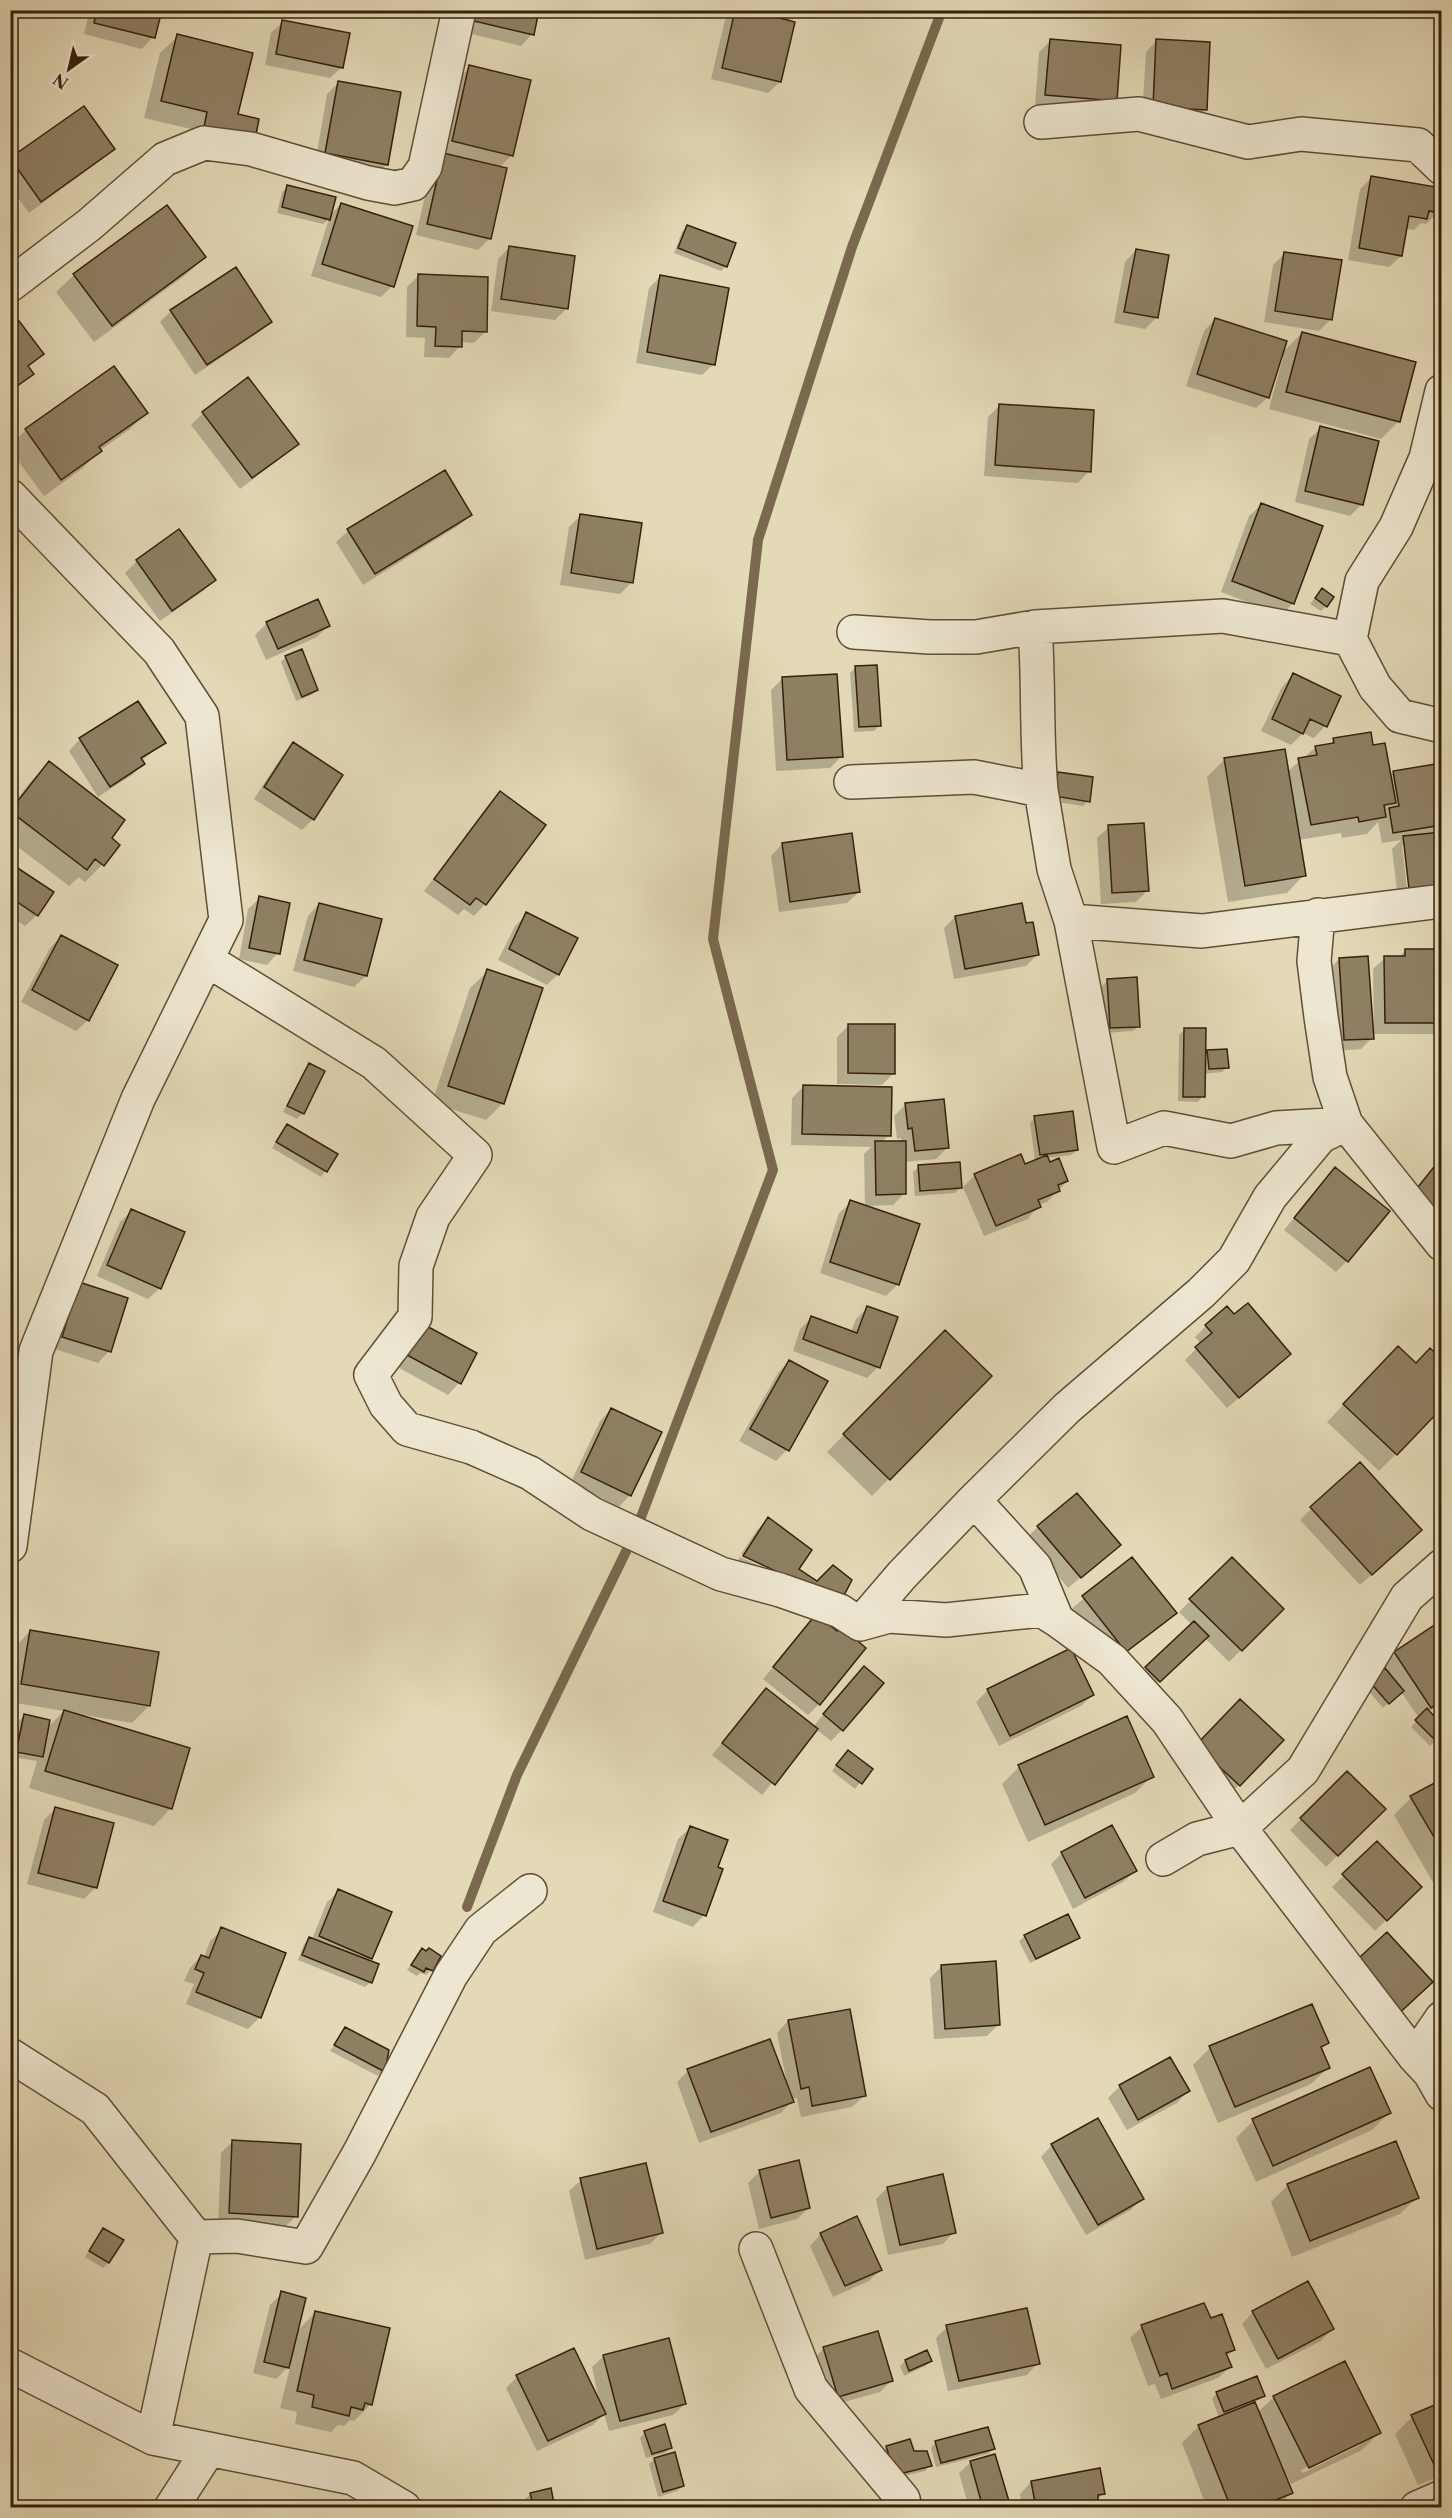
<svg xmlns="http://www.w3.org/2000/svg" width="1452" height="2518" font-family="'Libre Caslon Text',serif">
  <rect width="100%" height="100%" fill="#e3d9b6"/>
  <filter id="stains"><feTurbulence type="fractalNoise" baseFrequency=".00333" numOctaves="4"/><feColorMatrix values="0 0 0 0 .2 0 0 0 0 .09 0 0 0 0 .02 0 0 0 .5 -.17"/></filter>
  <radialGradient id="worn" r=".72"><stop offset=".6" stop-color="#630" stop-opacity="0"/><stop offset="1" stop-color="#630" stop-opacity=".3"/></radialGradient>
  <path fill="#0003" fill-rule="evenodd" d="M90 10H160L153 37 142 49 84 34Z
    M468 10H538L532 34 521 46 463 32Z
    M734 10H799L788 22 794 23 780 82 768 93 711 79 725 20Z
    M283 22 342 67 330 78 265 65 271 33Z
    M178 36 237 115 188 144 191 129 144 118 160 53Z
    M1157 40 1205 110 1194 121 1142 118 1146 52Z
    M1050 41 1120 46 1104 112 1035 106 1039 52Z
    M470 67 512 155 499 168 490 238 478 250 416 235 432 166 445 153 441 152 458 79Z
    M339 82 387 164 375 176 315 164 327 94Z
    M83 108 113 149 101 160 29 213 10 187V160Z
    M1371 178 1438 212 1426 224 1421 223 1414 230 1406 229 1401 256 1389 267 1348 260 1360 189Z
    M288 187 329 216 341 204 392 286 381 297 311 276 329 219 323 224 277 213 282 192Z
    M687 227 726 266 721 271 674 253 682 232Z
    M509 248 566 309 555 320 491 311 498 259Z
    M1136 250 1157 317 1145 329 1114 323 1125 262Z
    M1285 253 1331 319 1319 331 1264 322 1273 265Z
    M204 257 187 274 94 342 56 292 74 275Z
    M418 276 486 331 474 343 460 342V346L449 358 424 357 425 338 406 337 407 287Z
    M661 276 714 364 702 375 636 363 649 288Z
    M171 311 270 322 258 333 195 375 160 322Z
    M10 317 42 353 27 367 32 374 10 393Z
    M1215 319 1281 354 1302 333 1398 422 1381 439 1269 409 1283 358 1280 357 1268 397 1256 408 1186 386 1204 331Z
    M248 379 297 444 285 455 240 489 191 425 203 413Z
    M999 406 1089 471 1078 483 984 476 988 417Z
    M146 413 129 430 99 451 83 468 44 496 10 450V445L26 430Z
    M1321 428 1362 504 1350 516 1295 502 1309 439Z
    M444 472 470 515 458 526 363 585 336 542 348 531Z
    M1261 505 1293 603 1282 615 1221 592 1249 516Z
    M580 516 632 582 620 594 560 585 569 527Z
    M179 531 214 580 203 591 160 621 125 573 137 561Z
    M1317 595 1326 606 1321 611 1310 604Z
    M317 601 329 625 317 637 266 660 255 635 266 624Z
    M286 657 317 690 311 695 296 701 281 662Z
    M856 667 879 726 874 731 854 732 850 673Z
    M1293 675 1339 697 1325 726 1314 738 1303 733 1291 745 1261 731 1282 687Z
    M783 678 841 757 830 768 776 771 771 690Z
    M80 739 164 743 141 761 143 764 132 775 98 797 69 751Z
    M1334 740 1372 747 1390 776 1394 772 1442 764V895L1398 899 1392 849 1401 840 1382 843 1378 822 1367 834 1342 838 1341 833 1299 840 1304 875 1287 893 1228 902 1207 777 1224 760 1288 771 1316 747 1329 745ZM1402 845H1406L1411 896H1408Z
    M294 744 313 819 302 830 254 799 282 756Z
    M49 763 110 839 102 865 85 882 79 877 69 886 10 841V808L32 780Z
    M1058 773 1088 801 1083 806 1050 801 1053 779Z
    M500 793 485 904 474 916 464 909 458 915 424 891 489 804Z
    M1109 827 1148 890 1136 902 1101 904 1097 838Z
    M782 844 859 892 847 903 779 912 771 856Z
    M10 864 37 915 25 926 10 916Z
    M260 898 278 953 267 965 239 959 248 909Z
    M319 904 366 976 354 987 293 971 308 916Z
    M527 914 558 974 547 985 498 960 515 926Z
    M955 917 1025 925 1038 954 1026 966 954 979 944 928Z
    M61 936 88 1020 76 1031 21 1002 50 948Z
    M1406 950 1442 955V1030L1438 1034H1372V1038L1361 1049 1333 1051 1328 971 1339 959 1372 1034H1374L1373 969 1385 958H1398Z
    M488 971 503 1103 486 1120 432 1103 470 988Z
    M1108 980 1139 1026 1133 1031 1105 1033 1102 986Z
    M849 1025 893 1074 882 1085 837 1084V1037Z
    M1185 1029 1204 1056 1208 1052 1227 1067 1222 1072 1203 1074V1096L1198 1102 1178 1101 1179 1035Z
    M309 1065 303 1113 297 1119 283 1112 304 1071Z
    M803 1087 889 1135 882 1142H901V1138L897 1139 894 1116 905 1105 948 1147 936 1159 904 1162V1194L893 1205 865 1206 864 1154 871 1147 791 1145 792 1098Z
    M1035 1118 1077 1150 1071 1155 1047 1158 1067 1181 1047 1202 1039 1205 1028 1219 984 1236 963 1187 975 1175 1024 1166 1035 1161 1030 1123Z
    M287 1126 336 1155 321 1177 272 1148Z
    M1442 1157V1234L1404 1204Z
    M919 1167 961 1187 955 1193 915 1196 913 1172Z
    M1335 1169 1347 1261 1336 1272 1284 1230Z
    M851 1202 898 1284 886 1296 820 1273 839 1213Z
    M132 1211 160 1288 148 1299 97 1276 120 1222Z
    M79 1284 109 1351 98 1363 52 1348Z
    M867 1308 878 1367 867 1378 793 1351 800 1329 812 1317 851 1332 856 1319Z
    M1234 1317 1278 1365 1227 1408 1185 1360 1201 1344 1195 1337 1206 1326Z
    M945 1333 990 1376 872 1496 827 1452Z
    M410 1336 459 1383 448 1395 394 1365Z
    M789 1361 787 1450 776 1461 739 1441 778 1373Z
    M1381 1365 1396 1454 1379 1471 1327 1422Z
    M611 1409 630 1495 619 1507 570 1484 600 1421Z
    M1311 1509 1409 1541 1360 1585 1300 1520Z
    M768 1519 796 1569 840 1600 733 1568 740 1557 789 1579 792 1577 741 1554 757 1530Z
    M1038 1527 1107 1556 1068 1588 1026 1538Z
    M1132 1559 1175 1613 1114 1663 1071 1609Z
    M1232 1559 1282 1609 1229 1662 1205 1638 1153 1687 1141 1673 1192 1625 1179 1612Z
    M1442 1614V1703L1428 1712 1442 1735 1430 1746 1411 1727 1419 1718 1401 1692 1383 1708 1365 1687 1386 1669 1383 1665 1395 1654 1439 1624 1436 1621Z
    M816 1616 819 1704 808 1715 763 1679Z
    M30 1631 149 1706 132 1723 78 1714 77 1716 171 1808 154 1826 29 1788 37 1761 12 1757 19 1721 24 1716 47 1728 64 1711 10 1702V1665L13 1649Z
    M852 1680 842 1730 831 1741 816 1729 762 1795 712 1755 766 1690 813 1727Z
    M988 1690 1093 1695 1081 1706 999 1746 976 1702Z
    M1240 1701 1239 1785 1228 1796 1186 1758Z
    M843 1757 871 1769 855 1789 832 1771Z
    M1019 1767 1152 1776 1135 1793 1028 1842 1002 1784Z
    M1347 1773 1384 1809 1326 1867 1290 1830Z
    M1411 1798 1442 1854V1898L1394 1815Z
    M55 1809 96 1887 84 1899 27 1884 44 1820Z
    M690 1828 717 1868 704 1915 693 1927 653 1912 678 1839Z
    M1377 1843 1420 1887 1375 1931 1332 1887Z
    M1062 1853 1135 1871 1123 1882 1073 1909 1051 1864Z
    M339 1891 371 1958 368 1961 371 1982 365 1987 298 1960 304 1944 310 1938 312 1939 327 1902Z
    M222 1929 260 2017 248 2029 186 2004 194 1984 184 1981 190 1968 201 1956 204 1957 210 1941Z
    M1025 1936 1078 1938 1072 1943 1030 1963 1019 1941Z
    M422 1949 432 1970 426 1975 420 1973 417 1976 407 1970Z
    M941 1967 999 2024 987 2036 934 2039 930 1978Z
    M788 2021 864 2096 852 2107 801 2117 797 2098 791 2099 792 2101 781 2113 699 2143 677 2082 688 2071 786 2079 777 2033Z
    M346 2029 383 2071 378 2076 330 2051Z
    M1327 2043 1321 2049 1329 2067 1311 2084 1218 2123 1193 2065 1210 2048Z
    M1169 2059 1188 2091 1177 2103 1127 2130 1108 2098 1120 2086Z
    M1389 2113 1372 2130 1256 2182 1236 2138 1253 2121Z
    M233 2141 296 2216 285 2227 218 2224 221 2153Z
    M1052 2145 1142 2198 1131 2210 1086 2235 1041 2157Z
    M760 2171 809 2208 797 2219 759 2229 748 2183Z
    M581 2180 661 2233 650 2244 585 2260 569 2191Z
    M1288 2185 1417 2197 1400 2214 1292 2257 1271 2202Z
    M887 2188 954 2232 943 2244 888 2255 876 2199Z
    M103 2230 108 2263 103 2268 85 2257Z
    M821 2234 880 2270 869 2281 833 2297 810 2246Z
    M282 2293 296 2332 316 2312 371 2404 354 2421 350 2420 344 2426 338 2425 331 2432 295 2424 297 2412 280 2408 291 2364 276 2379 253 2373 270 2305Z
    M1253 2312 1332 2329 1321 2341 1266 2369 1242 2324Z
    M1210 2320 1234 2349 1226 2357 1230 2367 1218 2378 1161 2399 1155 2384 1148 2386 1130 2338 1142 2327Z
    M947 2327 1038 2363 1027 2375 948 2391 936 2338Z
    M824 2348 891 2381 880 2392 826 2407 813 2360Z
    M604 2356 685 2404 673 2415 609 2431 604 2414 593 2425 537 2451 506 2388 517 2377 600 2405 592 2367Z
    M905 2361H931L925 2366 904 2376 900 2366Z
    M1217 2393 1263 2396 1254 2403 1258 2412 1274 2397 1379 2433 1362 2450 1291 2484 1284 2471 1282 2472 1291 2493 1276 2508H1207L1182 2443 1199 2426 1219 2418 1212 2399ZM1360 2442V2445L1303 2473 1301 2470Z
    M1442 2404V2475L1418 2485 1395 2434 1412 2417Z
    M645 2432 671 2447 665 2453 646 2458 640 2438Z
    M936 2442 994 2449 988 2454 936 2467 931 2448Z
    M887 2447 913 2453 930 2465 925 2471 890 2479 881 2452Z
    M655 2459 683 2486 677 2491 658 2497 649 2464Z
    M971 2462 1009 2508H969L959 2473Z
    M1031 2482 1104 2493 1088 2508H1023L1020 2494Z
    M531 2494 553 2508H527L525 2499Z"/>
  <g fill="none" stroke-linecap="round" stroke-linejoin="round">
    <path stroke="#7a694f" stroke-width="10" d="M467 1907 517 1775 635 1533 773 1170 713 939 758 540 852 247 942 10"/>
  </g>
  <path fill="#8f8064" stroke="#35200c" stroke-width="1.5" d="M97 10H162L155 38 94 23Z
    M476 10H539L534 35 474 21Z
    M735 10H749L795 22 781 82 722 68Z
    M282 20 350 33 343 68 276 54Z
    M177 34 253 53 238 114 259 119 255 140 204 127 207 112 161 101Z
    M1050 39 1121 45 1117 101 1045 95Z
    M1156 39 1210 42 1207 110 1153 107Z
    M469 65 531 80 513 156 452 141Z
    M338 81 401 92 388 165 325 153Z
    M84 106 115 149 41 202 10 158Z
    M443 153 507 168 491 239 427 224Z
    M1371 176 1442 188 1439 213 1429 211 1427 219 1409 216 1402 256 1359 248Z
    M287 185 336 197 330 220 282 207Z
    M341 203 413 226 394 287 322 264Z
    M167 205 206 257 112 326 73 274Z
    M687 225 736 243 727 267 678 248Z
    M509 246 575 256 568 309 501 299Z
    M1136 249 1169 255 1158 318 1124 312Z
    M1284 252 1342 260 1332 320 1275 311Z
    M236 267 272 322 207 365 170 310Z
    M418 274 488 277 487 332 462 331V347L435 346 436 327 417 326Z
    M660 275 729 288 715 365 647 352Z
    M13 313 44 354 28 366 34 374 10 391V315Z
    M1215 318 1287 341 1269 398 1197 374Z
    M1302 332 1416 362 1400 422 1286 392Z
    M114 366 148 413 99 447 102 451 61 480 25 429Z
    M248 377 299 444 252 478 202 412Z
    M999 404 1094 410 1091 472 995 465Z
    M1320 426 1379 441 1363 505 1305 491Z
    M445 470 472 515 375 574 347 529Z
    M1261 503 1323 526 1294 604 1232 581Z
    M580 514 642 523 633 583 571 573Z
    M179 529 216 580 172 611 136 560Z
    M1322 588 1334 597 1327 607 1315 598Z
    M318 599 330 626 278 649 266 622Z
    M302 649 318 690 302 697 285 656Z
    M877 665 881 726 859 727 855 666Z
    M1293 673 1341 696 1327 727 1310 719 1303 734 1272 719Z
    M837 674 843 757 787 760 782 677Z
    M138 701 166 743 141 758 145 764 110 787 79 738Z
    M1371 732 1373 745 1385 743 1396 803 1384 805 1386 817 1359 822 1358 817 1311 825 1298 758 1317 755 1315 746 1334 743 1333 738Z
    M293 742 343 775 314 820 264 787Z
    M1285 749 1306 876 1245 886 1224 758Z
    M49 761 125 820 112 838 120 845 104 866 95 859 87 870 10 811Z
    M1442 763V825L1393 833 1389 808 1399 806 1393 771Z
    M1058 772 1093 777 1090 802 1054 796Z
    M500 791 546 825 486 905 476 898 470 905 434 879Z
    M1144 823 1149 891 1112 893 1108 825Z
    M1442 832V885L1409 889 1403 836Z
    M852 833 860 892 790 902 782 843Z
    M10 863 54 892 38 916 10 897Z
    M259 896 290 903 280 954 249 948Z
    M319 903 382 919 367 976 304 960Z
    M1022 903 1026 923 1033 922 1039 955 965 969 955 916Z
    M526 912 578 938 559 975 509 949Z
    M61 935 118 965 89 1021 32 990Z
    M1405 949H1439L1438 954H1442V1023H1385L1384 956H1405Z
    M1368 956 1374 1039 1344 1040 1339 958Z
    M487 969 543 988 504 1104 448 1086Z
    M1137 977 1140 1027 1110 1028 1107 979Z
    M848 1024H895V1074L848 1073Z
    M1184 1028H1206L1205 1097H1183Z
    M1227 1049 1229 1068 1209 1069 1207 1050Z
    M309 1063 325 1071 304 1114 287 1106Z
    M803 1085 892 1087 891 1136 802 1134Z
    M944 1099 949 1148 915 1151 912 1128 908 1129 905 1103Z
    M1073 1111 1078 1150 1040 1155 1034 1116Z
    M287 1124 338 1154 327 1172 276 1142Z
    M875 1141H906V1194L876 1195Z
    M1021 1154 1025 1164 1047 1155 1050 1162 1059 1158 1068 1181 1058 1185 1060 1191 1038 1200 1041 1207 996 1226 974 1174Z
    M1442 1157V1214L1414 1192Z
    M960 1162 962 1188 920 1191 918 1165Z
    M1335 1167 1390 1211 1348 1262 1294 1218Z
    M850 1200 920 1224 899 1285 830 1262Z
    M131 1209 185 1232 161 1289 107 1265Z
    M79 1282 128 1298 111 1352 62 1337Z
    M1248 1303 1291 1354 1239 1398 1195 1347 1212 1333 1205 1325 1227 1306 1234 1314Z
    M867 1306 898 1317 880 1368 803 1339 811 1316 857 1333Z
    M421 1323 477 1353 461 1384 405 1354Z
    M945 1330 992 1376 890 1480 843 1434Z
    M1398 1346 1416 1363 1430 1348 1442 1359V1408L1397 1455 1343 1404Z
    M789 1360 828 1381 789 1451 750 1429Z
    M611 1408 662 1432 631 1496 581 1472Z
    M1360 1462 1422 1530 1372 1575 1310 1507Z
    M1077 1493 1121 1545 1081 1578 1037 1526Z
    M768 1517 812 1550 799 1569 817 1581 833 1565 852 1580 841 1601 743 1556Z
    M1132 1557 1177 1613 1126 1652 1082 1596Z
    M1232 1557 1284 1609 1242 1651 1189 1599Z
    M816 1614 837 1631 840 1626 866 1648 820 1705 773 1667Z
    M1194 1621 1209 1636 1160 1682 1145 1667Z
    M1439 1622 1442 1625V1701L1431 1708 1394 1652Z
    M30 1630 159 1652 150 1706 21 1684Z
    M1071 1648 1094 1695 1010 1736 987 1689Z
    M864 1666 884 1683 843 1731 823 1714Z
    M1385 1668 1404 1691 1389 1704 1369 1681Z
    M766 1688 818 1729 775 1785 722 1743Z
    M1240 1699 1284 1740 1240 1786 1196 1745Z
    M1442 1706V1737L1437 1742 1415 1720 1427 1708 1433 1715Z
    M64 1710 190 1748 172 1809 45 1771Z
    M24 1714 50 1720 43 1757 16 1752Z
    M1127 1716 1154 1777 1045 1825 1018 1765Z
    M848 1750 873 1769 862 1784 836 1765Z
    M1347 1771 1386 1809 1338 1856 1300 1818Z
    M1442 1779V1851L1410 1796Z
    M55 1807 114 1823 97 1888 38 1873Z
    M1112 1825 1137 1871 1085 1898 1061 1852Z
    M690 1826 728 1840 718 1867 723 1869 706 1916 663 1901Z
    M1377 1841 1422 1887 1387 1921 1342 1874Z
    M338 1889 392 1912 372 1959 319 1936Z
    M1068 1914 1080 1938 1036 1959 1024 1935Z
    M221 1927 286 1953 261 2018 196 1992 204 1973 195 1969 201 1955 209 1958Z
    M1387 1932 1433 1982 1394 2018 1348 1968Z
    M309 1937 379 1964 372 1983 302 1955Z
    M422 1948 426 1951 429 1948 441 1956 433 1971 426 1968 424 1972 411 1965Z
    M996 1961 1000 2025 945 2029 941 1965Z
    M1312 2004 1329 2043 1321 2047 1330 2068 1235 2107 1209 2046Z
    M850 2009 866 2096 812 2106 809 2087 801 2089 788 2020Z
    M345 2027 389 2050 385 2072 334 2045Z
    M770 2039 794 2102 711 2132 687 2069Z
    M1170 2057 1190 2091 1138 2120 1119 2085Z
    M1370 2067 1391 2113 1273 2166 1252 2119Z
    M1098 2118 1144 2199 1098 2225 1051 2144Z
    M232 2140 301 2144 298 2217 229 2213Z
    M1396 2141 1419 2198 1310 2241 1287 2184Z
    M799 2160 810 2208 771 2218 759 2170Z
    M646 2163 663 2233 597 2249 580 2178Z
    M943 2174 956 2233 900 2245 887 2187Z
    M857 2216 882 2270 845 2286 820 2233Z
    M103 2228 124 2240 109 2263 89 2251Z
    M1308 2281 1334 2329 1278 2359 1252 2311Z
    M281 2291 306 2298 289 2368 264 2362Z
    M1204 2303 1211 2318 1222 2314 1235 2350 1226 2353 1232 2367 1172 2389 1167 2373 1160 2376 1141 2325Z
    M1027 2308 1040 2364 959 2381 946 2325Z
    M315 2311 390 2328 372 2405 365 2403 363 2410 351 2407 349 2416 312 2407 314 2395 297 2391Z
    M878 2331 893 2381 838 2397 823 2347Z
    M669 2338 686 2404 620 2421 603 2355Z
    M574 2348 606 2414 548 2441 516 2375Z
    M927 2350 932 2361 909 2371 905 2360Z
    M1345 2361 1381 2433 1309 2468 1273 2396Z
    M1257 2376 1265 2396 1224 2412 1216 2392Z
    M1255 2402 1293 2493 1268 2503 1270 2508H1231L1198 2425Z
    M1442 2402V2466L1436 2469 1411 2415Z
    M665 2424 672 2448 652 2454 644 2431Z
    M988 2427 995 2449 941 2463 935 2441Z
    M910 2439 914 2451H927L932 2466 895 2475 886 2446Z
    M675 2452 684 2486 663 2492 654 2458Z
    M995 2454 1011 2508H983L970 2461Z
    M1100 2468 1105 2494 1098 2495V2500L1054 2508H1036L1031 2481Z
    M551 2488 555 2508H534L530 2493Z"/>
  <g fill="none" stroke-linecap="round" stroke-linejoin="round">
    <g stroke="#604e36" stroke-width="36">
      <path id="minor" d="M1041 122 1139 114 1248 142 1301 134 1418 145 1442 168
        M10 285 89 225 165 159 204 143 251 149 368 183 395 188 413 184 425 167 459 10
        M1442 391 1426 458 1396 527 1362 581 1350 639 1375 687 1400 716 1442 726
        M10 496 159 651 202 716 226 920 138 1099 36 1351 10 1546
        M854 632 930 637H976L1035 627
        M851 782 974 777 1041 790 1054 869 1071 921 1114 1147 1164 1128 1231 1141 1276 1128 1346 1124
        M1041 790C1036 736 1039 681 1035 627L1223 616 1350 639
        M1318 915 1314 961 1321 1017 1330 1077 1346 1124 1442 1244
        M1071 921 1202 931 1442 901
        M207 960 374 1063 475 1155 433 1217 416 1266 415 1317 371 1375 386 1405 407 1429 471 1447 530 1473 592 1514 721 1574 780 1590 840 1611 860 1624 902 1575 974 1500 1035 1567 1057 1620 1112 1660 1167 1720 1240 1828 1197 1839 1163 1859
        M974 1500 1067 1408 1201 1293 1234 1260 1270 1197 1321 1136 1346 1124
        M1442 1566 1407 1597 1303 1770 1240 1828 1415 2057 1430 2073 1442 2094
        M860 1624 889 1616 946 1620 1041 1610 1057 1620
        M10 2055 95 2109 196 2237 153 2438
        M1415 2057 1442 2018
        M196 2237 237 2236 306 2247 360 2152 451 1975 481 1930 530 1891
        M756 2249 811 2389 903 2499 905 2508
        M10 2365 153 2438 353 2478 404 2508
        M171 2508 209 2449
        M1417 2508 1442 2497"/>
    </g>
    <use href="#minor" stroke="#ede6d0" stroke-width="33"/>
  </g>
  <rect width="1452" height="2518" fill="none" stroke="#e3d9b6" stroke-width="36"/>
  <rect x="12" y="12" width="1428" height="2494" fill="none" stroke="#35200c" stroke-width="3"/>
  <rect x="18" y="18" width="1416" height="2482" fill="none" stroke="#35200c" stroke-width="1.5"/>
  <g transform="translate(69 69) rotate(214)" stroke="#ede6d0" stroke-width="4.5" paint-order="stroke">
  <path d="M0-4.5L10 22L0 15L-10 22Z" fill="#35200c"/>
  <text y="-9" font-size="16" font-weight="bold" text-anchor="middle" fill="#35200c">N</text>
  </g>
  <rect width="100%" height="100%" filter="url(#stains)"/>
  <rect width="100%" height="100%" fill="url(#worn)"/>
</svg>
